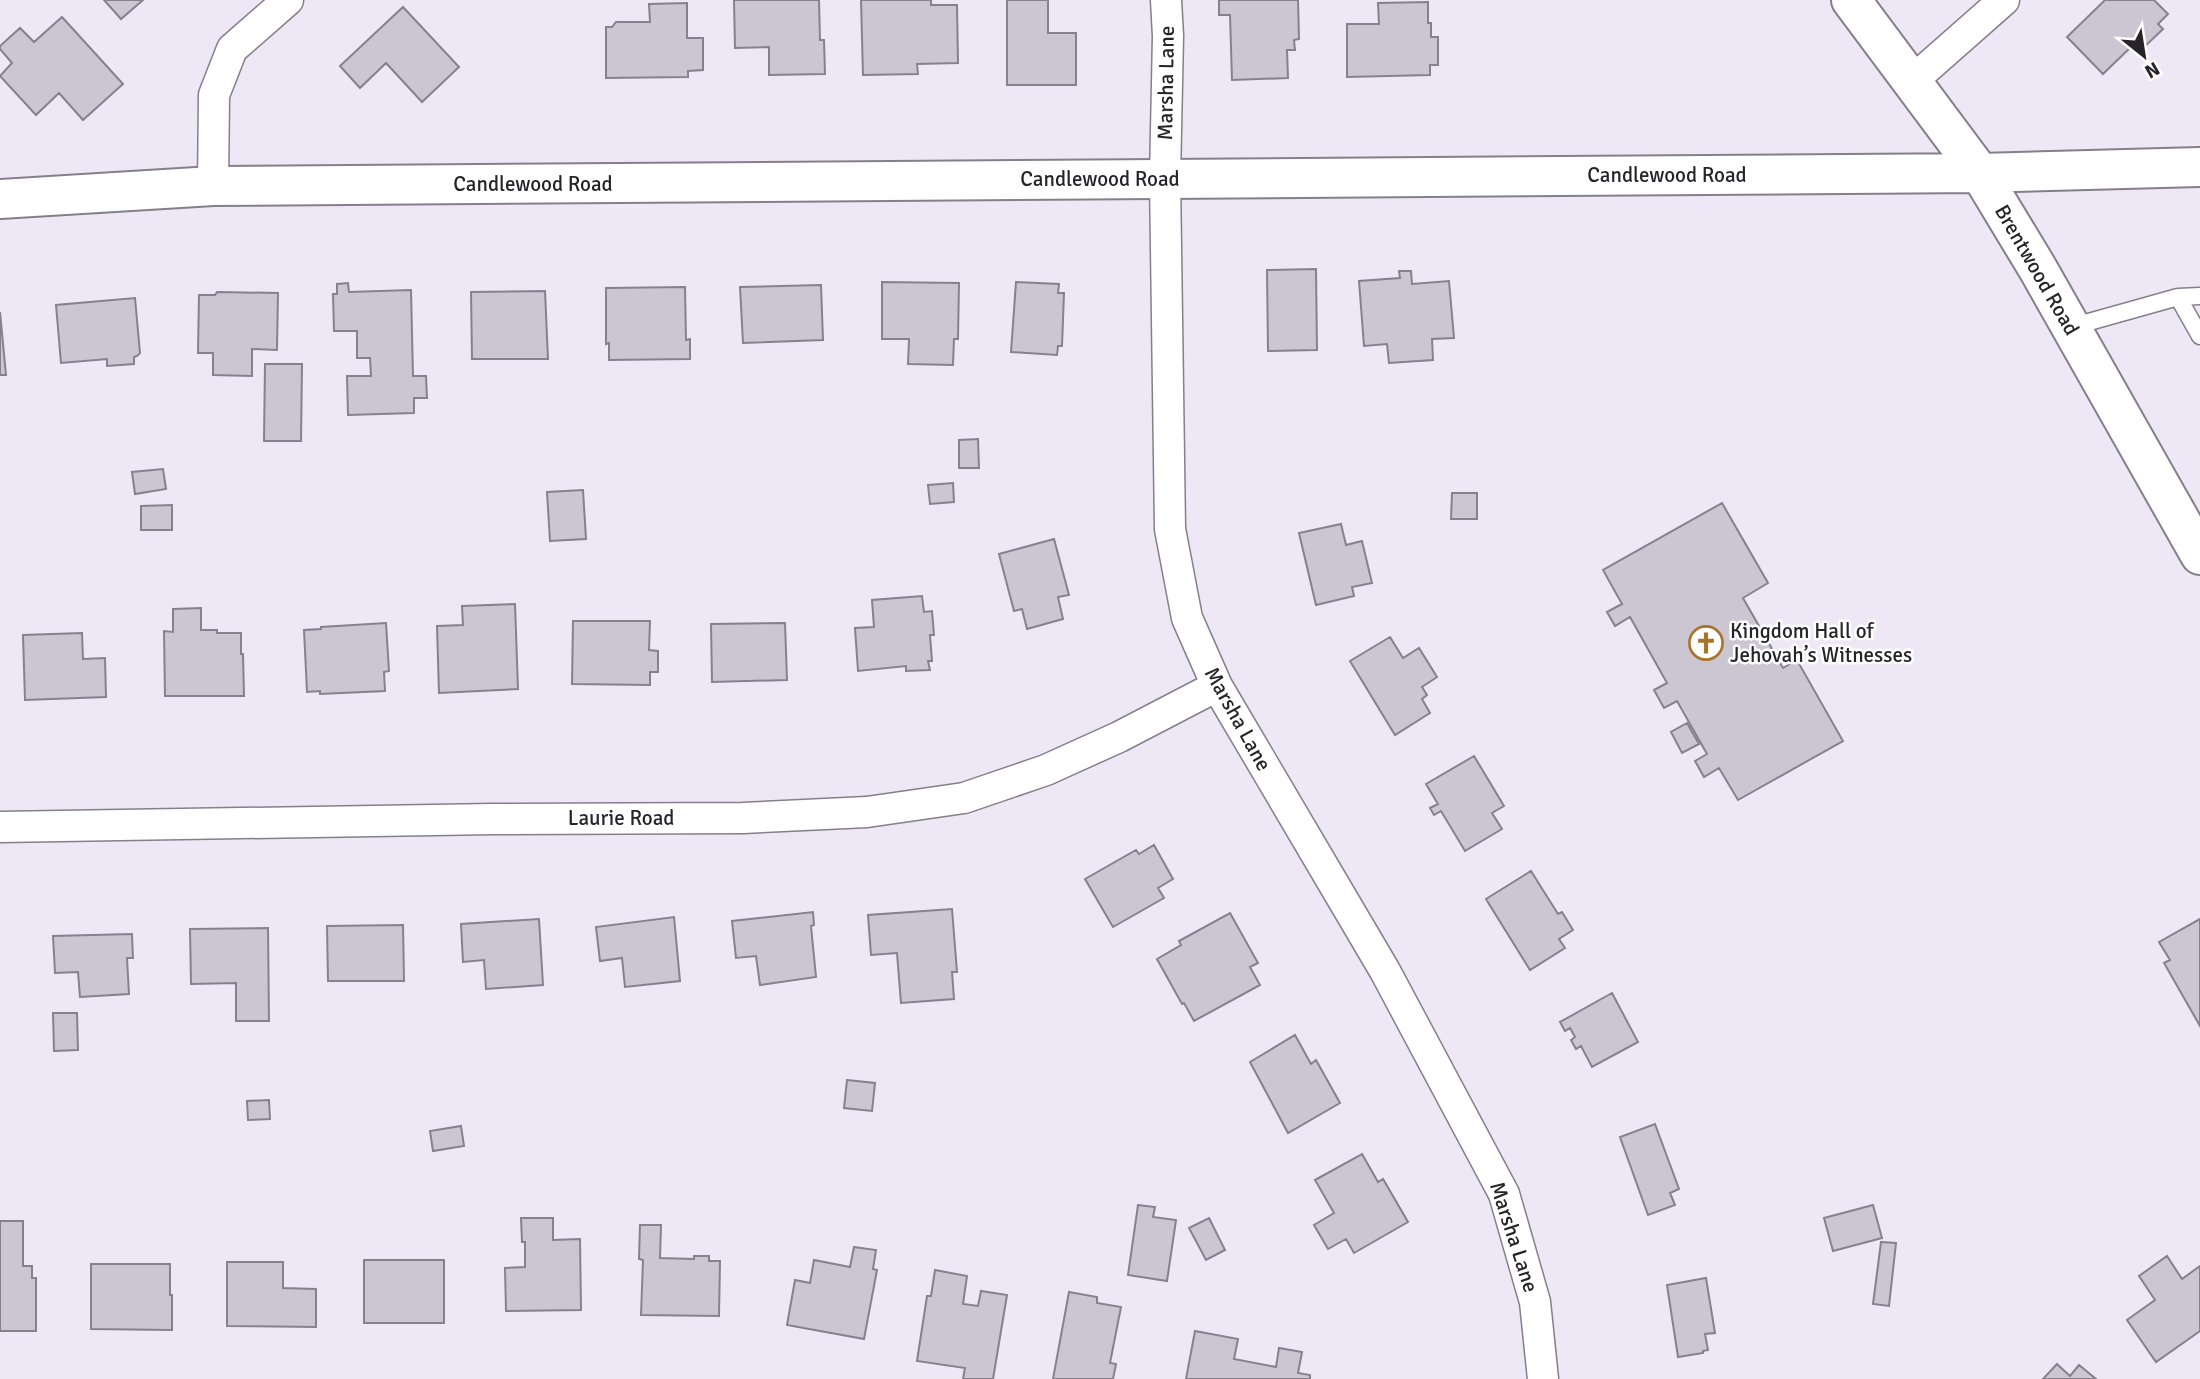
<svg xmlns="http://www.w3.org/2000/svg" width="2200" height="1379" font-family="Signika,sans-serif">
  <rect width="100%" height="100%" fill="#eee7f6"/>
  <path fill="#ccc6d3" stroke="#87818e" stroke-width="2" d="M104 0H143L121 19Z
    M734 0H819L820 40H824L825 74 769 75V47L735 48Z
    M861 0H931V5H957L958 63 917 64 918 74 863 75Z
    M1007 0H1048V33H1076V85H1007Z
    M1219 0H1298L1299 39 1294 40 1295 50H1287L1288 78 1232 80 1230 15H1219Z
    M2105 0H2154L2168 14 2158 24 2163 29 2138 53 2132 46 2103 74 2067 37Z
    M1428 2V23H1431V37H1438V65H1430V75L1347 77V24H1379L1378 3Z
    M687 3V38H703V70L688 71V77L606 78V27H612L616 22H650L649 4Z
    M403 7 459 67 422 102 386 63 360 88 340 66Z
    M62 17 123 84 83 120 59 93 36 115 0 76 12 63 0 49V46L20 28 34 42Z
    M1316 269 1317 350 1268 351 1267 270Z
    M1399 271H1411L1412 284 1449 281 1454 338 1432 339 1433 360 1389 363 1387 344 1364 346 1359 281 1400 278Z
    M882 282 959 283 958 339H954L953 365 908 364 909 339H882Z
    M1016 282 1059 284 1058 293H1064L1062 346H1058L1057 355 1011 352Z
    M348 283 349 292 411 290 413 376H426L427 398H414V413L348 415 347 376H371L370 358H357V331H334L333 294H337V284Z
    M821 285 823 340 743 343 740 287Z
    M685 287 686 340 690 339V359L609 360V343L606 344V288Z
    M545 291 548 359H472L471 292Z
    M217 292 278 293 277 350 252 349V376L213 375V353H198L199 295H215Z
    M135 298 140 353 137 356 134 357V364L107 366V359L61 363 56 305Z
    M0 312 6 375H0Z
    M265 364H302L301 441H264Z
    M978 439 979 468H959V440Z
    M163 469 166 489 135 494 132 472Z
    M953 483 954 502 930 504 928 485Z
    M583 490 586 539 550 541 547 492Z
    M1452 493H1477V519H1451Z
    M1722 503 1768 583 1743 598 1783 668 1797 660 1843 741 1738 800 1719 768 1704 777 1695 761 1707 754 1677 701 1664 708 1654 690 1667 683 1630 617 1615 626 1607 612 1622 604 1603 570Z
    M172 505V530H141V506Z
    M1341 524 1346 545 1362 541 1372 583 1352 587 1354 596 1316 605 1299 533Z
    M1054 539 1069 595 1058 597 1063 619 1027 629 1022 609 1014 611 999 554Z
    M922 596 924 612 932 611 934 635H930L932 661H928L930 670 906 671V666L858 671 855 628 874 627 872 600Z
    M515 604 518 689 439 693 437 626 463 625 462 606Z
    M201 608V630H217V633H241V654H243L244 696H165L164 631 173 632V609Z
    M573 621H650L649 650 658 651V672H650V685L572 684Z
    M386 623 389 671 384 672 385 691 320 694V691L307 692 304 630 321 629V627Z
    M785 623 787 680 712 682 711 624Z
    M82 633 83 659 105 658 106 697 25 700 23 635Z
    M1390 637 1403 658 1419 648 1437 677 1422 687 1427 695 1422 699 1430 713 1395 735 1350 661Z
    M1687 723 1699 744 1682 753 1671 732Z
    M1474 756 1504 806 1492 813 1502 829 1465 851 1441 811 1434 815 1430 808 1438 804 1426 784Z
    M1154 845 1173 879 1158 888 1164 898 1113 927 1085 879 1136 850 1139 854Z
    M1531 871 1558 914 1562 912 1573 930 1559 939 1565 948 1530 970 1486 899Z
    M952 909 957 972H952L954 999 901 1003 897 953 871 955 868 915Z
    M813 912 814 925 811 926 816 977 760 985 756 956 736 958 732 921Z
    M1230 913 1258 963 1250 967 1260 985 1194 1021 1184 1003 1182 1004 1157 959 1181 945 1179 941Z
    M674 917 680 981 625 987 622 958 600 961 596 927Z
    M539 919 543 985 486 989 484 960 463 962 461 924Z
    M2200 919V1026L2164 963 2170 960 2159 942Z
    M403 925 404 981H328L327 926Z
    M268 928 269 1021H236V983L191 984 190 929Z
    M132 934 133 958H127L129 994 80 997 78 972 55 973 53 936Z
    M1612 993 1638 1042 1592 1067 1581 1046 1576 1049 1571 1040 1575 1037 1570 1028 1565 1031 1560 1022Z
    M53 1013H77L78 1050 54 1051Z
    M1295 1035 1311 1064 1316 1060 1340 1103 1288 1133 1250 1062Z
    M847 1080 875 1083 872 1111 844 1108Z
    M269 1100 270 1119 248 1120 247 1101Z
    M1655 1124 1679 1189 1670 1193 1675 1205 1648 1215 1620 1137Z
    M461 1126 464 1146 433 1151 430 1131Z
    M1362 1154 1378 1182 1383 1179 1408 1222 1354 1253 1346 1239 1328 1249 1314 1225 1334 1213 1315 1180Z
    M1138 1205 1155 1207 1153 1217 1176 1220 1167 1281 1128 1275Z
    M1873 1205 1882 1238 1833 1251 1824 1218Z
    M521 1218H553V1240L580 1239 581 1310 506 1311 505 1268 525 1267V1242H522Z
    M1209 1218 1225 1250 1206 1260 1189 1228Z
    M0 1221H23V1266H32V1278H36V1331H0Z
    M640 1225H661L660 1258 694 1259V1256H709V1261H720L719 1316 641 1315 643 1260 639 1259Z
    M1881 1242 1896 1243 1889 1306 1873 1304Z
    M854 1247 876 1250 873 1269 877 1270 864 1339 787 1325 795 1280 810 1283 814 1260 850 1267Z
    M2167 1256 2182 1279 2200 1266V1331L2156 1362 2127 1320 2155 1300 2139 1276Z
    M364 1260H444V1323H364Z
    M227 1262H283V1288L316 1289V1327L227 1326Z
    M91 1264H170V1295H172V1330L91 1329Z
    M935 1270 967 1276 963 1304 978 1306 981 1291 1007 1295 993 1379H963L965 1368 917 1361 927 1296H931Z
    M1706 1278 1715 1333 1705 1334 1708 1350 1703 1351V1353L1678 1357 1667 1285Z
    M1069 1292 1097 1297V1303L1121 1307 1110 1363 1116 1364 1113 1379H1053Z
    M1195 1331 1238 1339 1234 1359 1276 1367 1279 1348 1302 1352 1298 1373 1310 1375V1379H1186Z
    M2057 1364 2070 1376 2079 1365 2096 1379H2043Z"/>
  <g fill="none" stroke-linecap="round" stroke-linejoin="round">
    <g stroke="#857f8b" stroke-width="19">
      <path id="service" d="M2178 297 2200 296
        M2071 327 2178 297 2200 336"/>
    </g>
    <g stroke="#857f8b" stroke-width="33">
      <path id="minor" d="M1166 0 1168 36 1165 178 1170 529 1187 618 1217 686 1385 971 1504 1194 1535 1302 1543 1379
        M1911 82 2004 0
        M213 186 214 95 232 49 288 0
        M0 827 493 819 743 818 867 812 964 798 1046 770 1119 737 1217 686"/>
    </g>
    <g stroke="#857f8b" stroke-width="42">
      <path id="tertiary" d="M1851 0 1980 173 2038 269 2200 555
        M0 199 213 186 1980 173 2200 167"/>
    </g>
    <use href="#service" stroke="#fff" stroke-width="16"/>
    <use href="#minor" stroke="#fff" stroke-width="30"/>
    <use href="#tertiary" stroke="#fff" stroke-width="38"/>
  </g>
  <defs>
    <g id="church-ring" transform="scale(1.75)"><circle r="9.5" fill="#fff" stroke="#a6742a" stroke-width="1.5"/><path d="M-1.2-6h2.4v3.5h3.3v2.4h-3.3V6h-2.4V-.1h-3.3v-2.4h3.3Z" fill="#a6742a"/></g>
  </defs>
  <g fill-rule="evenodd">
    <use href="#church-ring" x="1706" y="643"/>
  </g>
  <g text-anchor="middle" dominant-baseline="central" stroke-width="5" stroke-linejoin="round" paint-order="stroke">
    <g font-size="21" fill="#262429" stroke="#fff">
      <text transform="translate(1166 83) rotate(-89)">Marsha Lane</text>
      <text x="1667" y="175">Candlewood Road</text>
      <text x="1100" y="179">Candlewood Road</text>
      <text x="533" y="184">Candlewood Road</text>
      <text transform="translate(2037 270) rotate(60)">Brentwood Road</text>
      <text transform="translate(1238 719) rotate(61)">Marsha Lane</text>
      <text x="621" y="818">Laurie Road</text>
      <text transform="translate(1514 1237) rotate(72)">Marsha Lane</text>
    </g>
    <g font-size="21" fill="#262429" stroke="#fff" text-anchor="start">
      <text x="1730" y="631">Kingdom Hall of<tspan x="1730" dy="24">Jehovah’s Witnesses</tspan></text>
    </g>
  </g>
  <g transform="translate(2144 56) rotate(150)" stroke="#ffffff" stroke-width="5" paint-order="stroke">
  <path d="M0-5L12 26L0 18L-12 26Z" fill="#262429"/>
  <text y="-10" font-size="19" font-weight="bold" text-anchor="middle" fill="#262429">N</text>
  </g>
</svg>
